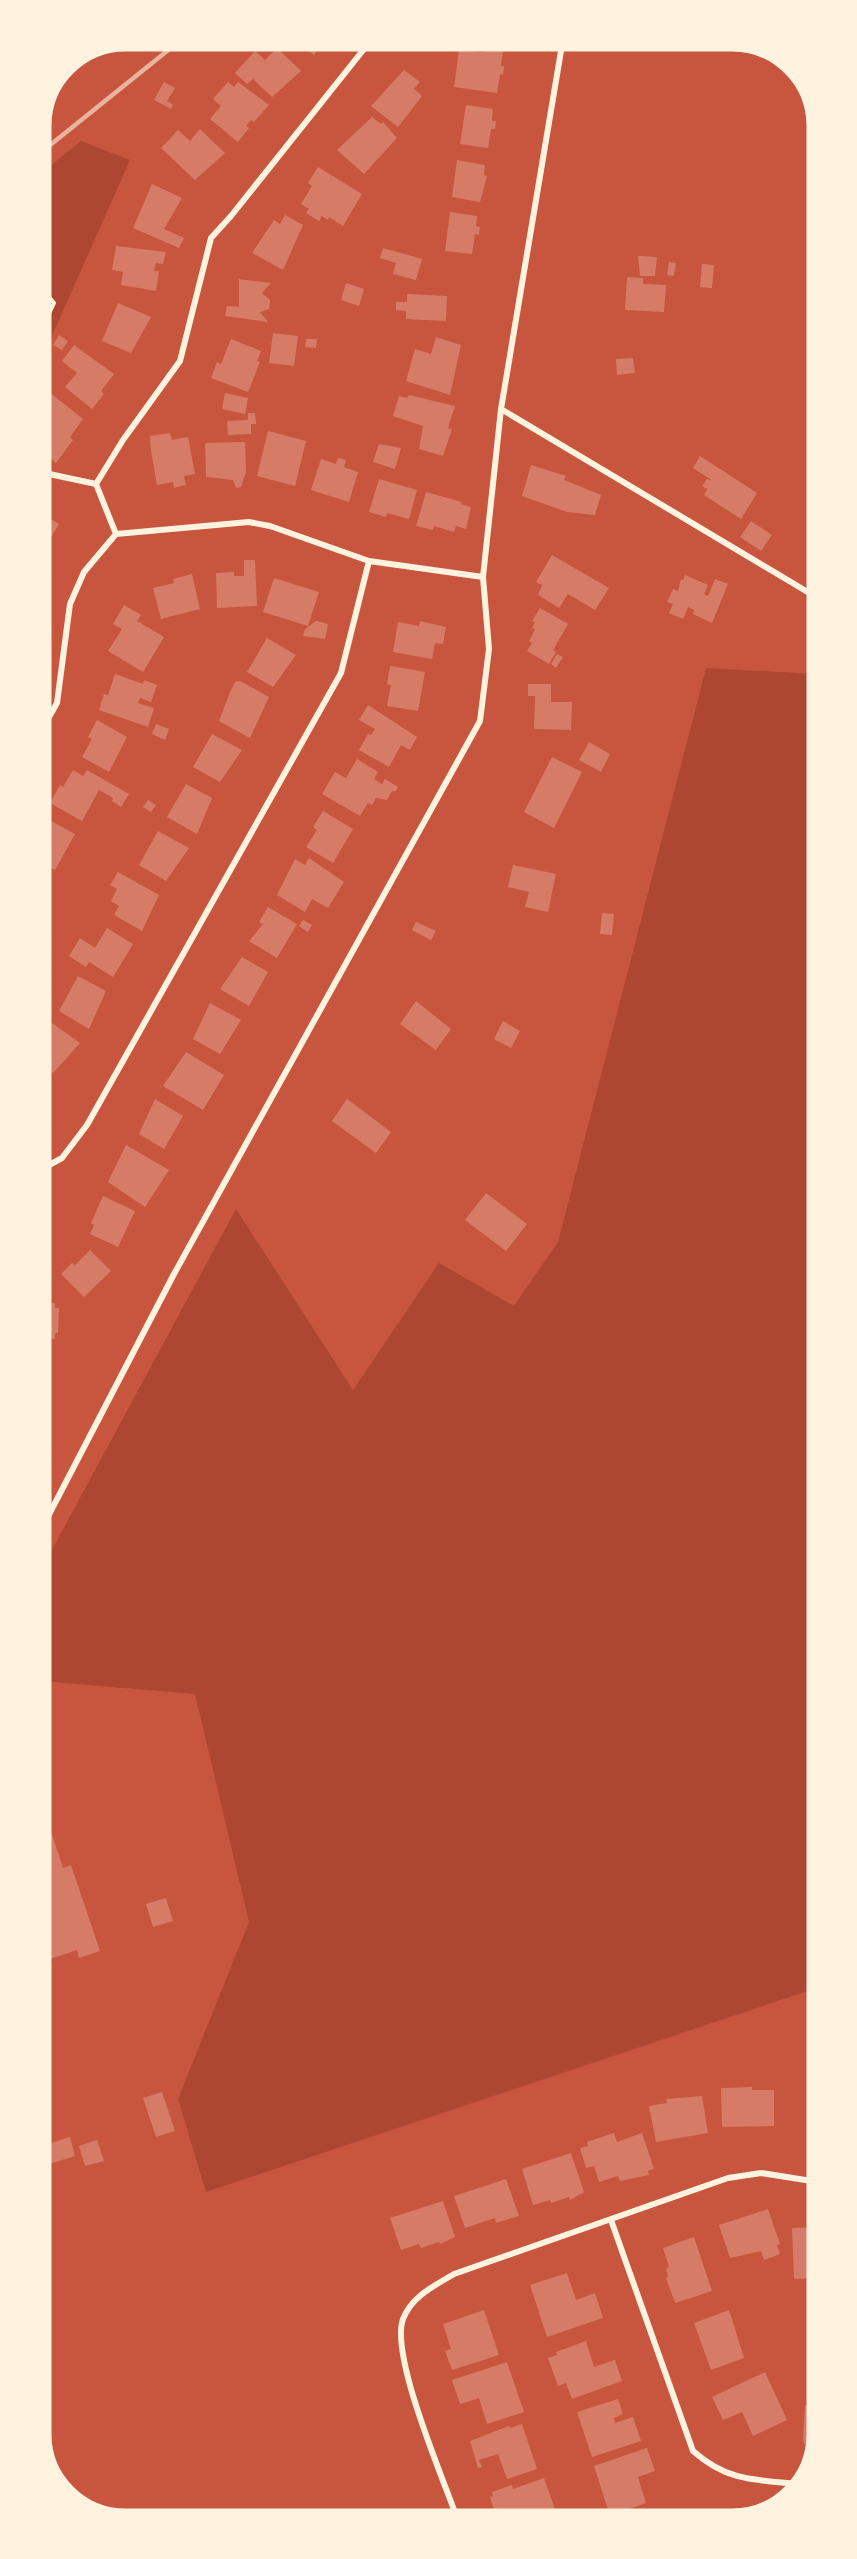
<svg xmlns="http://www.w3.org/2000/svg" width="857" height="2559" font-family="'Open Sans',sans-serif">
  <rect width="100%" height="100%" fill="#c8553d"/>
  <path fill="#ae4732" d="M81 141 130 160 39 365V175Z
    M706 668 816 674 817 1988 206 2192 178 2099 249 1922 195 1694 41 1681V1570L236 1209 353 1390 439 1263 514 1306 558 1242Z"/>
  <path fill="#d67c66" d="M292 39H323L325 40 314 55Z
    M485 40 504 43 501 66H504L503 75 500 74 497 93 454 87 459 50 484 52Z
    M277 48 301 71 272 97 253 79 247 84 235 73 255 51 265 60Z
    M404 70 420 82 414 89 422 96 398 127 371 106Z
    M164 82 175 88 167 101 173 105 171 109 154 100Z
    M228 82 234 87 238 82 269 105 254 122 251 120 246 126 249 128 238 142 210 119 221 106 213 99Z
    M466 105 493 109 492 121H496L495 129H491L488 148 460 144Z
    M372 117 381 124 383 122 397 138 364 174 337 150Z
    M200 129 225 153 195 180 161 148 178 130 190 141Z
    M457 160 485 165 484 175 487 176 480 202 452 197Z
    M318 167 362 194 343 226 329 217 328 220 322 216 319 221 306 213 309 209 301 204 312 186 308 183Z
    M152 184 182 198 164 229 184 238 179 248 133 228Z
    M450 212 477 216 476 226 480 227 479 235 475 234 472 254 445 251Z
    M285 215 303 225 283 270 252 253 274 220 280 224Z
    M116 246 166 252 163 264 156 263 154 271H159L156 291 121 285 123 272 112 270Z
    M383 248 422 259 416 280 393 274 396 263 380 258Z
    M638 256 657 257 655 276H640Z
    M669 262 676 263 674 276 667 275Z
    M702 264 714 265 712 288 700 287Z
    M627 277 643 278V284L666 285 664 312 625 310Z
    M239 279 271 283 262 293 270 300 269 309 260 312 268 322 225 316 227 306 239 307Z
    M346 283 364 289 359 306 341 300Z
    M407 294 447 296 446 321 406 319V311L396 310V302H407Z
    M118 303 151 317 131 353 102 341Z
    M273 333 298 336 294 366 269 363Z
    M59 335 68 341 62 350 53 345Z
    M436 337 461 345 450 395 406 381 415 349 431 354Z
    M231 339 261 351 257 361 260 362 248 392 211 378 217 362 221 364Z
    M306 339H317L316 348 305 347Z
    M74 345 114 374 101 391 104 394 92 409 65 387 77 373 62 361Z
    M633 358 635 373 617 375 616 359Z
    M48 391 83 419 70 437 73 440 56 463 45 454 42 458 40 456V415L47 405 41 400Z
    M225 393 248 398 245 414 222 409Z
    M409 395 455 406 448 428 452 429 443 456 419 449 423 426 393 416 399 396 407 398Z
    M248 413H255L256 424H251V434L228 435 227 421 248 420Z
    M268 431 306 441 295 486 257 476Z
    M170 433 172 440 188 437 195 474 184 476 186 485 174 488 173 482 157 485 151 451 150 436Z
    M245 442 246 472 241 487 236 488 233 480 206 477 205 443Z
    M379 444 401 448 395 469 373 462Z
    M700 456 757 493 741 519 704 495 707 489 702 486 707 479 713 481 693 468Z
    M338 458 346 460 344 467 358 472 349 502 311 490 321 459 336 464Z
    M531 465 566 476 564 480 601 495 595 515 567 512 522 496Z
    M379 479 417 490 409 519 387 513 386 517 369 512Z
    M426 492 462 502 461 504 471 507 466 529 456 526 454 532 434 526 433 530 416 526Z
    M40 512 59 524 43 551 47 554 40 566Z
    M751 521 772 535 761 551 740 537Z
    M552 555 609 588 595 610 568 594 559 608 538 595 542 585 536 582Z
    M244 560H255L257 606 217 608 216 573 234 572V576H244Z
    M192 574 200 609 161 619 153 588 174 583 173 579Z
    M685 575 708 585 704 594 708 596 715 579 728 584 712 623 693 614 694 610 688 607 683 619 669 613 673 604 667 602 673 589 678 591 681 579 683 580Z
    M274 578 319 592 308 626 263 612Z
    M124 605 141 615 137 621 164 637 143 672 108 651 122 629 113 624Z
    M540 608 568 624 553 650 556 652 549 664 527 651 532 643 529 641 535 630 532 628 535 622 532 621Z
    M316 621 328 624 325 639 303 636 305 629Z
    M420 621 446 627 443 644 435 643 432 659 393 652 398 622 419 626Z
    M267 638 296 655 273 687 247 672Z
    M557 654 563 657 556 668 551 664Z
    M390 666 425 672 418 711 387 706 391 685 387 684Z
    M115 674 143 684 144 680 157 685 151 702 140 698 138 703 154 708 148 727 99 710 104 694 108 695Z
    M240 681 269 697 250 738 219 721 230 692 235 682Z
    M528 684H551V702H572L571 730 534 729 535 696H528Z
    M368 705 417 737 410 750 401 745 389 767 359 750 368 734 371 735 375 729 359 720Z
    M97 720 127 737 109 772 82 757 92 739 88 737Z
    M156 724 169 729 165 740 152 734Z
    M212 734 242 750 220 782 193 767Z
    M589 742 610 754 601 772 579 760Z
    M552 757 582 772 554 828 524 812Z
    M357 759 378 772 374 779 382 784 385 779 398 787 396 791H392L387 800 376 798 372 805 368 803 360 816 322 794 335 772 346 778Z
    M73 770 83 776 87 770 129 794 121 807 112 801 113 798 99 790 82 821 50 803 60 785 63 787Z
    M186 784 212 798 197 834 167 817Z
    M148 800 156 805 151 812 143 807Z
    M323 811 353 829 333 863 306 847 317 830 313 827Z
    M44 817 75 834 55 870 40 862V823Z
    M158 831 189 848 166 881 139 865Z
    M309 858 344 882 328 908 312 899 305 912 277 895 295 859 305 865Z
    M513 865 556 874 548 912 525 907 529 892 508 887Z
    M118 872 159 895 142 931 114 915 119 906 111 901 117 889 110 885Z
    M40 878 48 882 40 897Z
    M268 907 297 924 277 958 249 941 263 924 259 922Z
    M602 913 614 914 612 935 600 934Z
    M303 920 312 925 308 932 299 926Z
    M416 922 436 931 431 940 412 930Z
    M107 928 133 944 113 977 89 962 86 967 69 956 80 938 95 948Z
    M242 957 268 972 249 1006 220 989Z
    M78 976 106 991 89 1029 59 1011Z
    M416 1001 451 1029 436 1050 400 1024Z
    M210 1003 241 1020 220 1054 193 1039Z
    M503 1021 520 1031 511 1048 494 1039Z
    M52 1023 80 1043 53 1073 40 1064V1034L43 1036Z
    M186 1052 224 1075 203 1110 163 1086Z
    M155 1099 183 1116 164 1149 139 1134Z
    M347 1099 391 1132 376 1153 332 1121Z
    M126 1145 169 1170 145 1207 108 1182Z
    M486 1193 527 1224 506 1251 465 1220Z
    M103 1196 135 1211 118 1247 90 1234 94 1225 91 1223Z
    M90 1250 111 1271 84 1297 61 1274 72 1263 75 1265Z
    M41 1278H50V1303H55V1308H59L58 1333H55V1339H42L41 1336Z
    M51 1831 63 1868 71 1865 100 1951 79 1958 77 1950 50 1959 52 1967 41 1970V1834Z
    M166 1898 173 1921 153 1927 146 1904Z
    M818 2053V2071H817L812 2055Z
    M752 2087V2090H774V2126L722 2127 721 2088Z
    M162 2092 175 2131 156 2137 143 2098Z
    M702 2096 708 2133 656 2142 649 2106 667 2103 666 2099Z
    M614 2133 617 2142 642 2133 654 2169 648 2171 649 2175 620 2181 618 2176 599 2182 594 2166 586 2168 580 2148 588 2146 587 2142Z
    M70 2137 75 2156 46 2165 42 2146Z
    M97 2140 104 2161 85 2166 79 2146Z
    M571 2153 584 2192 570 2200 569 2197 551 2203 550 2200 533 2205 522 2169Z
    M506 2179 519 2216 496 2223 495 2218 465 2228 454 2196Z
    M443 2201 455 2237 440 2244 439 2242 421 2248 419 2244 401 2250 390 2218Z
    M768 2209 780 2244 777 2245 780 2254 764 2260 761 2251 730 2258 719 2225Z
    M815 2227 818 2278 794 2279 792 2228Z
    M694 2237 712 2291 675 2303 666 2278 668 2277 666 2269 669 2267 663 2248Z
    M567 2273 576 2300 595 2293 603 2318 547 2337 530 2285Z
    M484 2310 499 2355 452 2370 445 2351 451 2349 443 2324Z
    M729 2310 744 2358 711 2370 694 2323Z
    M586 2341 594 2367 615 2360 622 2381 572 2399 566 2383 558 2386 548 2358 557 2355 556 2352Z
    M507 2362 524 2412 487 2424 479 2398 460 2404 452 2380Z
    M765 2372 787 2420 753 2436 742 2412 723 2420 712 2397Z
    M618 2399 623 2414 614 2418 615 2423 633 2417 641 2441 592 2457 577 2412Z
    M805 2405 818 2406V2434L814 2444H804L803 2438Z
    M522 2424 537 2469 507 2479 498 2454 479 2460 482 2467 478 2468 470 2441 509 2426 510 2428Z
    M647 2448 655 2471 638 2477 646 2503 610 2516 594 2466Z
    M544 2478 558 2518H518L516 2514 513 2518H497L490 2497 493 2496 492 2492 512 2485 513 2489Z
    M652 2509 703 2514 702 2517 651 2518Z"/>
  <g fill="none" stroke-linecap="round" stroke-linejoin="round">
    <path stroke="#fff3e0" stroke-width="4" d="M39 285 54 303 39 335"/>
    <path stroke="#fff3e0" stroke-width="6" d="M501 409 816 597
      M40 472 96 484
      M116 534 96 484 123 440 180 361 211 238 231 216 372 39
      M40 733 57 703 70 604 84 572 116 534 249 522 270 526 369 561 483 577
      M40 1170 62 1158 87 1125 341 673 369 561
      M41 1530 174 1274 480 721 489 649 483 577 501 409 563 39
      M611 2220 693 2451C728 2482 756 2480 801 2484
      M457 2518C443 2478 390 2356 403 2319 412 2296 434 2286 454 2274L728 2178 761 2173 818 2182"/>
    <path stroke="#e9b49f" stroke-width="4.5" d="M39 154 182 39"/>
  </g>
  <path d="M0 0H857V2559H0ZM126 50H732A76 76 0 0 1 808 126V2434A76 76 0 0 1 732 2510H126A76 76 0 0 1 50 2434V126A76 76 0 0 1 126 50Z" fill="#fff3e0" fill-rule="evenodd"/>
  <path fill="none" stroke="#fff3e0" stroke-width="3" d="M126 50H732A76 76 0 0 1 808 126V2434A76 76 0 0 1 732 2510H126A76 76 0 0 1 50 2434V126A76 76 0 0 1 126 50Z"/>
</svg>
